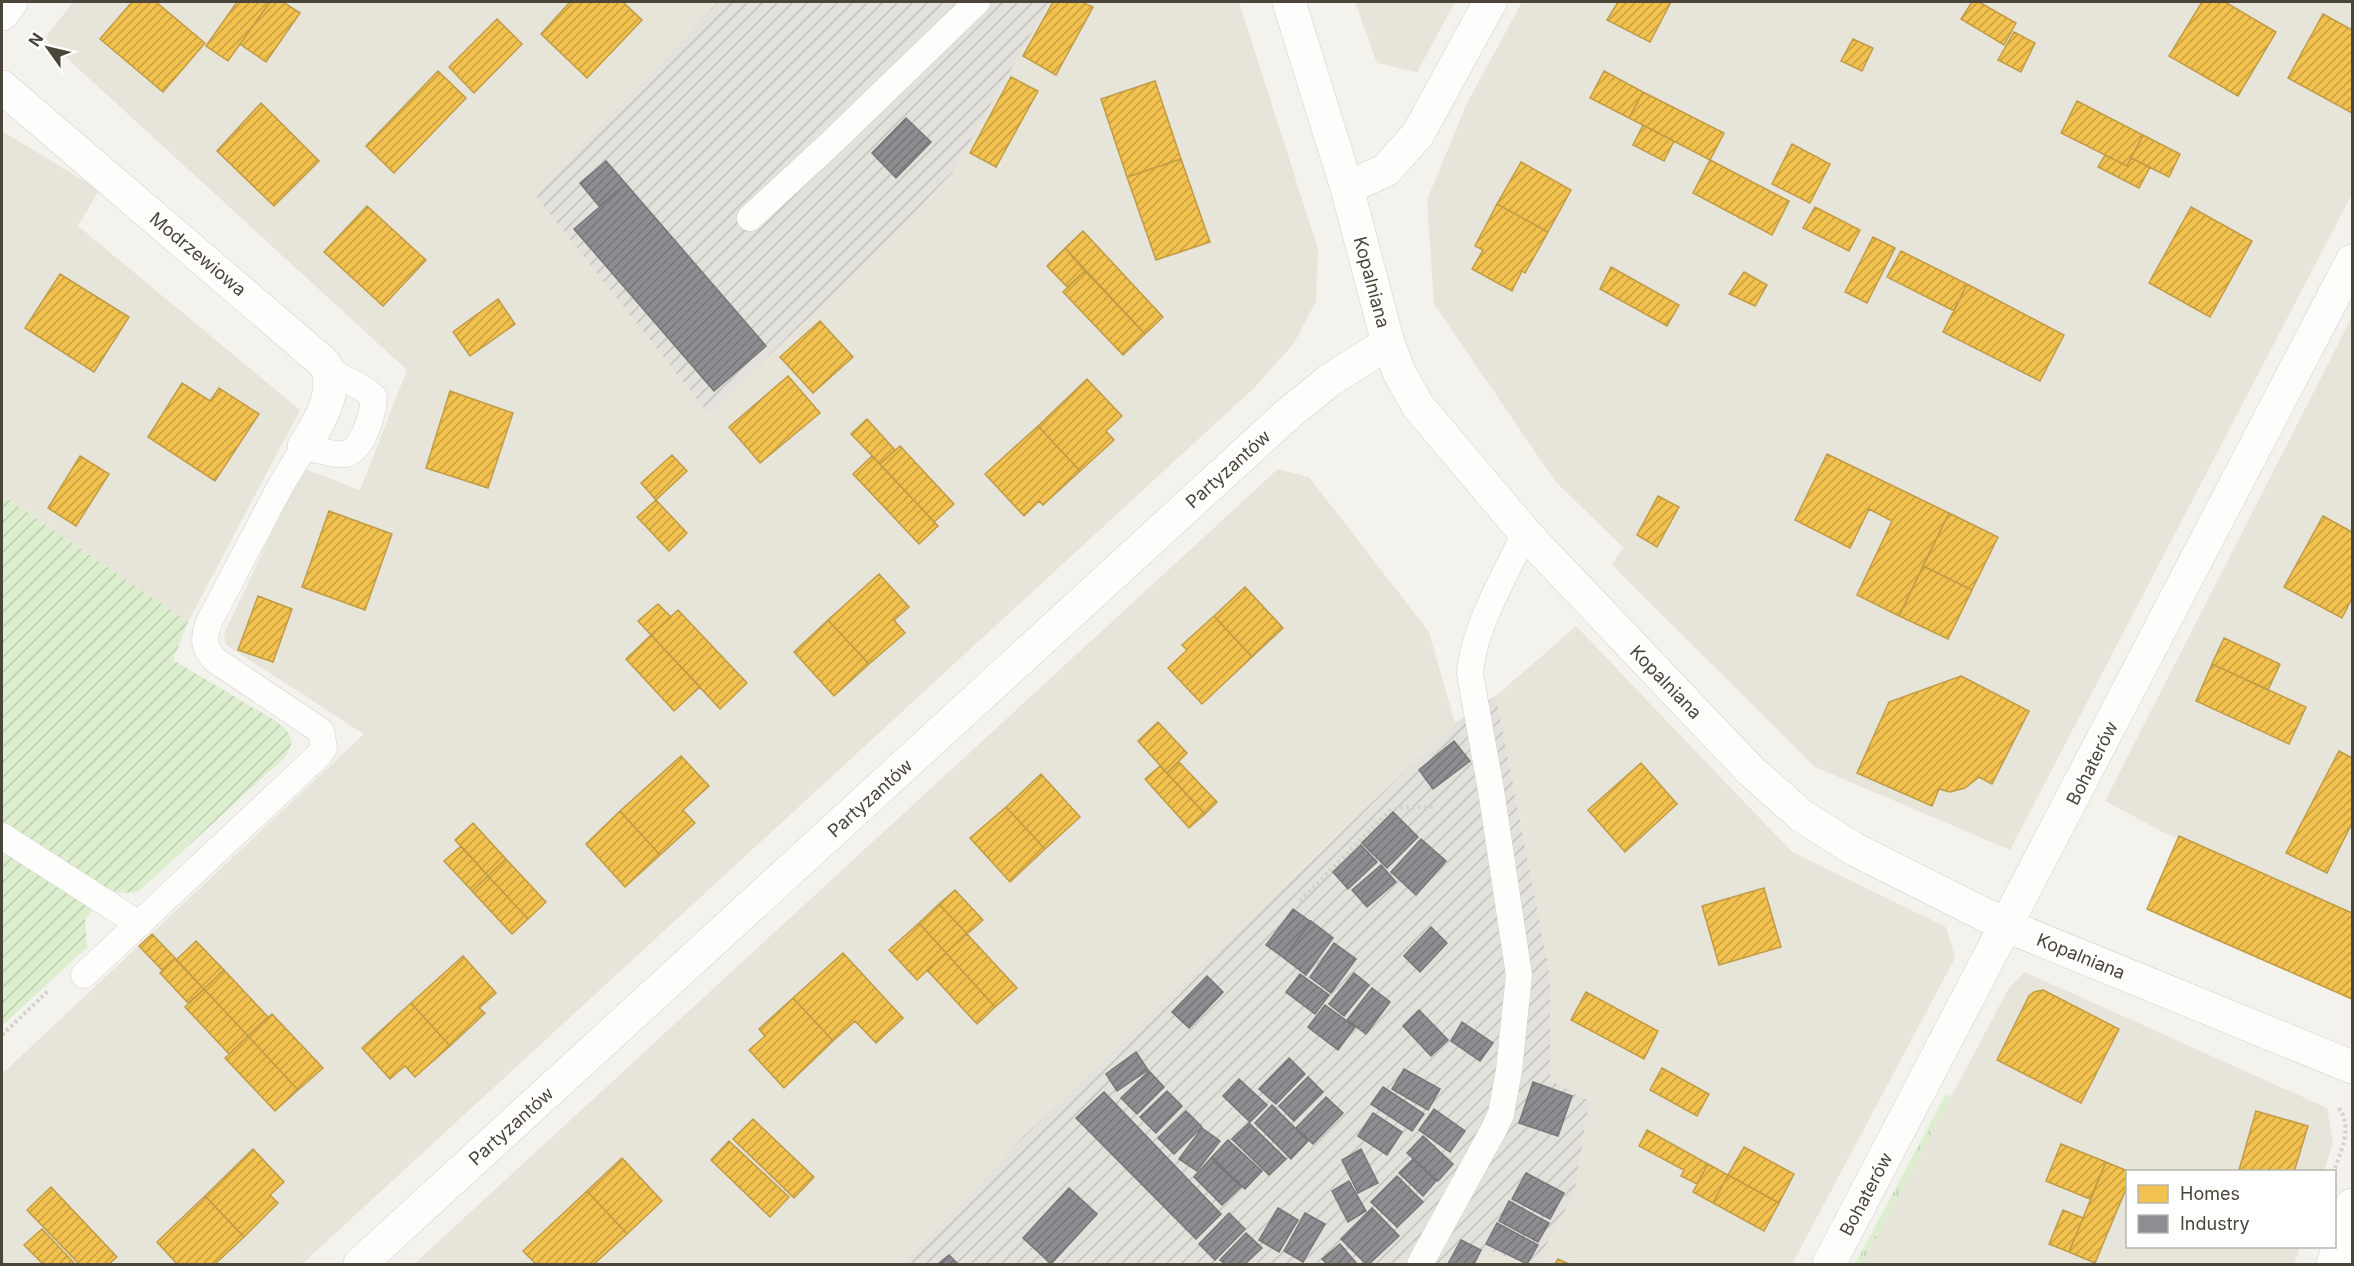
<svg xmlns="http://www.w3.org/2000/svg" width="2354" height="1266" font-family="Inter,sans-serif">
  <defs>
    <pattern id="industrial-furrows" width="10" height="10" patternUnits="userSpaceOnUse" patternTransform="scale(1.5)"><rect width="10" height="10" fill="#e3e1db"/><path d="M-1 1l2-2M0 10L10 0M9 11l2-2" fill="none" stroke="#c4c2bd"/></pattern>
    <pattern id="grass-tufts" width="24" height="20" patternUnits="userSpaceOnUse" patternTransform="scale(1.5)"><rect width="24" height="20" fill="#dceecd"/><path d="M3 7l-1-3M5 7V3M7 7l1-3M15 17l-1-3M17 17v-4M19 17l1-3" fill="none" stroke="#becdb1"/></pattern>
    <pattern id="garden-furrows" width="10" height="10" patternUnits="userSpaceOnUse" patternTransform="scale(1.5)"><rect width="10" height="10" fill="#dceecd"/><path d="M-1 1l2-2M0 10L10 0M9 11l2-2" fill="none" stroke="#becdb1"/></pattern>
    <pattern id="homes-hatch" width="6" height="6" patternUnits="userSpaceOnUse" patternTransform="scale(1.5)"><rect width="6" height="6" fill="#f2c14e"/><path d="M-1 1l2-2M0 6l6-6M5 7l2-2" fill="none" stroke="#c69f42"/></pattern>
    <pattern id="industry-hatch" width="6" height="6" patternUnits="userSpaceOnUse" patternTransform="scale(1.5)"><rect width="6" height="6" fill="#8d8d92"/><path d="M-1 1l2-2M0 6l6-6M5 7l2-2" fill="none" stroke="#757578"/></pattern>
  </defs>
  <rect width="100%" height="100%" fill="#f3f2ed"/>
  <path fill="#e7e4da" d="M73 2H718L535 195 952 173 1049 2H1239L1318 249 1316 301 1294 343 1255 387 302 1264H2V1074L364 734 226 645 224 634 302 468 360 490 407 370 45 38Z
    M1355 2H1455L1417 72 1377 63Z
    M1522 2H2352V194L2010 850 1815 767 1612 565 1623 547 1555 481 1434 304 1427 200 1466 105Z
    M2 131 99 190 78 226 300 410 188 622 2 495Z
    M2352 317V916L2161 831 2105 801Z
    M1278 469 1309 477 1429 632 1455 723 1024 1136 904 1264H414Z
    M1576 626 1792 852 1946 927 1955 958 1792 1264H1536L1574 1194 1550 1080V976L1496 696Z
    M2025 972 2327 1108 2333 1143 2324 1171 2128 1172V1246L2300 1247 2294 1264H1862L2009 988Z
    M1487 1249 1524 1264H1478Z"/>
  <path fill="url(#industrial-furrows)" d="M718 2H1049L952 173 858 271 708 413 535 195Z
    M1496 696 1550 976V1080L1589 1101 1574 1194 1536 1264H1524L1487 1249 1478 1264H904L1024 1136 1455 723Z"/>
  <path fill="url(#grass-tufts)" d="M1946 1094 1951 1097 1862 1264H1855Z"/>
  <path fill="url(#garden-furrows)" d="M2 495 188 622 173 660 274 720C290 732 298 740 284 758L138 892 120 893 111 890 85 919 87 947 2 1026Z"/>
  <path fill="url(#homes-hatch)" stroke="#c09c47" stroke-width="1.5" d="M132 2H156L205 43 163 92 100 39Z
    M237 2H270L228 61 206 46Z
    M270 2H283L300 13 266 62 240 44Z
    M570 2H623L642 20 587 78 541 34Z
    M1053 2H1082L1093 7 1056 75 1023 56Z
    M1618 2H1671L1650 42 1607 20Z
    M1972 2H1979L2016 23 2004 45 1961 19Z
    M2202 2H2225L2276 32 2238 96 2169 56Z
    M2323 14 2352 30V113L2288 78Z
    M497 19 522 44 474 93 449 67Z
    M2014 32 2035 43 2021 72 1998 60Z
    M1853 39 1873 48 1862 71 1841 61Z
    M438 71 466 98 394 173 366 146Z
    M1604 71 1643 92 1629 118 1590 98Z
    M1011 77 1038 91 996 167 970 153Z
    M1155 81 1181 159 1127 177 1101 99Z
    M1643 92 1724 133 1710 160 1629 118Z
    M2077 101 2143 135 2127 166 2061 133Z
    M261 103 319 161 274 206 217 151Z
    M1643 125 1674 141 1664 161 1633 145Z
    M2143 135 2180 154 2169 177 2131 158Z
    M1792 144 1830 164 1810 203 1772 184Z
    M2105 155 2127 166 2131 158 2150 167 2139 188 2098 167Z
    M1181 159 1210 242 1156 260 1127 177Z
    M1710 160 1789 201 1772 235 1693 193Z
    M1521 162 1571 190 1548 232 1497 204Z
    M1497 204 1548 232 1525 273 1522 271 1512 291 1472 269 1483 250 1475 246Z
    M367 206 426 260 383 306 324 252Z
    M1815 207 1860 230 1849 251 1803 228Z
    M2191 207 2252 241 2210 317 2149 283Z
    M1083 231 1163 317 1145 334 1065 248Z
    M1873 237 1895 248 1867 303 1845 292Z
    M1065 248 1085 271 1067 287 1047 266Z
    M1901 251 1967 284 1954 311 1887 277Z
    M1611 267 1679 305 1667 326 1600 289Z
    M1085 271 1145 334 1123 355 1063 292Z
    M1744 272 1767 285 1755 306 1729 294Z
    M60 274 129 317 94 372 25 328Z
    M1967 284 2064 335 2040 381 1943 332Z
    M498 299 515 324 470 356 453 332Z
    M820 321 853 357 813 393 780 357Z
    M788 376 820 413 760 463 729 427Z
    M1087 379 1122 416 1106 431 1114 440 1080 471 1038 426Z
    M182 383 210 401 219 388 259 414 215 481 148 437Z
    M450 391 513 413 488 488 426 468Z
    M867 419 895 450 880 464 851 434Z
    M1038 426 1080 471 1043 505 1039 501 1024 516 985 474Z
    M900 446 954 504 934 522 880 464Z
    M1827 454 1949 513 1899 616 1857 595 1892 521 1869 509 1850 548 1795 520Z
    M672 455 687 471 656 500 641 483Z
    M80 456 109 474 76 526 48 508Z
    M872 456 938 526 919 544 853 474Z
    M1658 496 1679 507 1657 547 1637 535Z
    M656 500 687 533 669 551 637 517Z
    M329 511 392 534 365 610 302 587Z
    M1949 513 1998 537 1972 590 1923 566Z
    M2323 516 2352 532V598L2342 618 2284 587Z
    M1923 566 1972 590 1948 639 1899 616Z
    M879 574 909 607 894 620 905 633 869 664 828 620Z
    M1245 587 1283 628 1252 657 1214 616Z
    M258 596 292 609 273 662 238 650Z
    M658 604 671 617 651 635 638 621Z
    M678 610 747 683 720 709 651 635Z
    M1214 616 1252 657 1202 704 1168 668 1187 650 1182 645Z
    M828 620 869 664 834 696 794 652Z
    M651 635 700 687 674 711 626 659Z
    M2224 638 2280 664 2268 690 2212 664Z
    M2212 664 2306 707 2289 744 2196 701Z
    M1961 676 2029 711 1992 784 1979 777 1965 788 1950 792 1939 789 1932 806 1857 773 1889 702Z
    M1158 722 1187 753 1167 773 1138 741Z
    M2339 751 2352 758V823L2327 873 2286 853Z
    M681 756 709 786 683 810 695 823 660 855 620 811Z
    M1179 762 1217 802 1205 814 1167 773Z
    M1641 763 1677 804 1625 852 1588 810Z
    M1160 766 1205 814 1189 828 1145 779Z
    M1041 774 1080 817 1045 849 1006 807Z
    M1006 807 1045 849 1010 882 970 838Z
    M620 811 660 855 625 887 586 844Z
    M473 823 506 859 488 876 455 840Z
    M2179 836 2352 913V999L2147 909Z
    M461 846 488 876 472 891 444 861Z
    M506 859 546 902 528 919 488 876Z
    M488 876 528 919 512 934 472 891Z
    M1764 888 1781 947 1719 965 1702 906Z
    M955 890 983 920 967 934 939 904Z
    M939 904 967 934 946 953 919 923Z
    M919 923 946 953 917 980 889 950Z
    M152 934 175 958 162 970 139 946Z
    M967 934 1017 988 995 1007 946 953Z
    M196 941 224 970 204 989 176 960Z
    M843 953 903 1018 876 1043 855 1021 833 1041 793 998Z
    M946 953 995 1007 977 1024 927 970Z
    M463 956 496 993 479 1008 485 1013 450 1046 411 1003Z
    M175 958 204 989 188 1003 160 973Z
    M224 970 268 1017 248 1036 204 989Z
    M204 989 248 1036 229 1054 185 1007Z
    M2043 990 2119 1029 2081 1103 1997 1060 2029 996 2034 992Z
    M1586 992 1658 1031 1644 1059 1571 1020Z
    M793 998 833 1041 784 1088 749 1050 765 1036 759 1029Z
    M411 1003 450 1046 415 1077 405 1066 390 1079 362 1048Z
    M272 1014 323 1068 298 1090 248 1036Z
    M248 1036 298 1090 275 1111 225 1058Z
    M1662 1068 1709 1094 1697 1116 1650 1090Z
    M2256 1111 2308 1126 2294 1172 2239 1170Z
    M753 1119 814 1177 794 1198 733 1139Z
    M1647 1130 1708 1164 1697 1184 1681 1176 1684 1170 1639 1146Z
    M729 1141 789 1197 770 1217 711 1160Z
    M2061 1144 2106 1162 2090 1199 2046 1181Z
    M1744 1147 1794 1174 1779 1203 1728 1175Z
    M253 1149 284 1182 270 1195 278 1203 244 1237 205 1196Z
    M622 1158 662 1201 627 1234 587 1191Z
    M2106 1162 2130 1172H2128V1184L2095 1263 2069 1252Z
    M1708 1164 1728 1175 1713 1203 1693 1192Z
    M1728 1175 1779 1203 1764 1231 1713 1203Z
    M51 1187 117 1257 109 1264H79L27 1210Z
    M587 1191 627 1234 594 1264H536L523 1251Z
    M205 1196 244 1237 215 1264H177L157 1242Z
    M2063 1210 2083 1218 2069 1252 2049 1244Z
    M42 1229 75 1264H43L24 1245Z
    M1558 1259 1569 1264H1555Z"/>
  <path fill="url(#industry-hatch)" stroke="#797777" stroke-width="1.5" d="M906 118 931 142 896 178 872 153Z
    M606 161 626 184 599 206 580 183Z
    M626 184 766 346 714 391 574 229Z
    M1454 741 1470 761 1433 789 1419 770Z
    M1393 812 1418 837 1387 868 1362 843Z
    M1421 839 1446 861 1416 895 1391 872Z
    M1361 845 1377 862 1348 889 1333 872Z
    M1381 865 1396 882 1367 907 1352 890Z
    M1293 909 1311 922 1284 958 1266 945Z
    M1311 921 1333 938 1306 975 1284 958Z
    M1431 927 1447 943 1420 972 1404 956Z
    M1334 943 1356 959 1331 993 1310 977Z
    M1354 973 1369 985 1344 1016 1329 1004Z
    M1300 974 1329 995 1315 1014 1286 992Z
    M1207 976 1223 992 1189 1028 1172 1012Z
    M1372 988 1390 1002 1366 1034 1347 1020Z
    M1325 1005 1355 1027 1338 1050 1308 1027Z
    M1419 1010 1448 1040 1431 1056 1403 1026Z
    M1462 1022 1493 1043 1480 1061 1451 1041Z
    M1136 1052 1148 1070 1117 1091 1106 1074Z
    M1289 1058 1305 1074 1276 1104 1259 1089Z
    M1404 1069 1440 1089 1428 1110 1392 1089Z
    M1149 1071 1164 1087 1137 1114 1121 1098Z
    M1308 1077 1323 1092 1294 1121 1279 1106Z
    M1239 1079 1267 1105 1250 1122 1223 1096Z
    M1533 1082 1572 1096 1558 1136 1519 1123Z
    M1383 1087 1424 1114 1412 1131 1371 1104Z
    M1167 1091 1182 1106 1156 1133 1140 1117Z
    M1104 1092 1221 1214 1196 1239 1076 1118Z
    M1326 1097 1343 1113 1313 1144 1296 1128Z
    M1272 1105 1308 1141 1291 1159 1255 1123Z
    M1434 1109 1465 1131 1450 1152 1419 1130Z
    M1186 1111 1202 1127 1174 1154 1158 1138Z
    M1373 1113 1402 1132 1387 1155 1358 1136Z
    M1249 1123 1286 1159 1269 1175 1232 1139Z
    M1202 1128 1220 1141 1197 1171 1179 1159Z
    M1423 1136 1453 1164 1438 1181 1407 1153Z
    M1228 1140 1262 1171 1245 1189 1212 1157Z
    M1361 1149 1378 1183 1358 1193 1342 1160Z
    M1211 1158 1241 1187 1222 1205 1194 1177Z
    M1413 1159 1436 1181 1423 1196 1399 1173Z
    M1526 1173 1564 1193 1550 1219 1512 1199Z
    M1397 1176 1423 1202 1397 1227 1371 1202Z
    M1349 1181 1366 1211 1348 1222 1332 1191Z
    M1069 1188 1097 1214 1051 1264 1023 1238Z
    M1509 1201 1549 1223 1538 1242 1499 1221Z
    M1278 1208 1298 1220 1279 1252 1259 1240Z
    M1372 1208 1399 1236 1369 1264H1366L1341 1239Z
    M1229 1213 1245 1229 1215 1260 1199 1244Z
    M1305 1213 1325 1224 1303 1262 1284 1251Z
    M1497 1223 1538 1245 1527 1264 1486 1244Z
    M1246 1233 1262 1248 1245 1264H1225L1220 1260Z
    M1461 1240 1481 1250 1474 1264H1448Z
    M1340 1244 1357 1264H1327L1322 1259Z
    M949 1255 958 1264H938Z"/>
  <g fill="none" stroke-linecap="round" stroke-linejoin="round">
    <g stroke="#d1d0ca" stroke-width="27">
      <path id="service" d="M750 218 831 143 977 2
        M2 836 139 924
        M84 975 319 755 324 748 321 731 215 660C203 647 203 638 209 622L281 485 304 447C314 449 337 456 346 454 364 449 373 413 374 397L367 391 329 370
        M1420 1264 1494 1129 1501 1114 1509 1070 1519 975 1491 790 1470 674C1473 629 1505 575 1525 533"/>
    </g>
    <g stroke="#d1d0ca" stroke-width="34">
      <path id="minor" d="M1289 2 1347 188 1388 343
        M2 14 11 2
        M2 87 324 363C341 390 318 423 304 447
        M1347 188 1386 170 1418 134 1490 2
        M1829 1264 2352 261"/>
    </g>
    <g stroke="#d1d0ca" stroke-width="34">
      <path id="tertiary" d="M360 1264 1289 413 1330 380 1388 343 1399 372 1418 406 1525 533 1751 771 1802 816 1854 849 2007 926 2352 1067
        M2333 1264 2352 1205"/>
    </g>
    <path stroke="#d3d2cb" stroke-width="4" stroke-dasharray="3 3" stroke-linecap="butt" d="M1300 901 1389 811 1404 807H1436
      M2 1035 49 990
      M2335 1168C2342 1148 2353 1126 2338 1107"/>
    <use href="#service" stroke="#fdfdfc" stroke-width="26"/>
    <use href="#minor" stroke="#fdfdfc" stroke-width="33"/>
    <use href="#tertiary" stroke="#fdfdfc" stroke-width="33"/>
  </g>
  <g text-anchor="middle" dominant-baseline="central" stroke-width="6" stroke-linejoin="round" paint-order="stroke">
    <g font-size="18" fill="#4a4538" stroke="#fff">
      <text transform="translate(198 254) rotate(40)">Modrzewiowa</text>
      <text transform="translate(1372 282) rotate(75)">Kopalniana</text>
      <text transform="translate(1228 469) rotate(-42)">Partyzantów</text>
      <text transform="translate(1666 682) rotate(46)">Kopalniana</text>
      <text transform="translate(2092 763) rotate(-63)">Bohaterów</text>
      <text transform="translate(870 798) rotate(-42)">Partyzantów</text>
      <text transform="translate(2081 956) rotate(22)">Kopalniana</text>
      <text transform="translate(511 1126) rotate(-42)">Partyzantów</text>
      <text transform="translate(1866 1194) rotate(-62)">Bohaterów</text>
    </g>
  </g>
  <rect width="2354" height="1266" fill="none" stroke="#4a4538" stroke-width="6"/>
  <rect x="2126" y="1170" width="210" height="78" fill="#ffffff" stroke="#b7b5af" stroke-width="1.5"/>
  <rect x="2138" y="1185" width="30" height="18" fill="#f2c14e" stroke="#b7b5af" stroke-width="1.5"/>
  <text x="2180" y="1200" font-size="18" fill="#4a4538">Homes</text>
  <rect x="2138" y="1215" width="30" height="18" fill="#8d8d92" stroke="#b7b5af" stroke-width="1.5"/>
  <text x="2180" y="1230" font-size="18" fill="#4a4538">Industry</text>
  <g transform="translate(48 48) rotate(304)" stroke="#ffffff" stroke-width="4.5" paint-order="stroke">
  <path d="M0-4.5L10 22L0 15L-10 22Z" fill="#4a4538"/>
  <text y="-9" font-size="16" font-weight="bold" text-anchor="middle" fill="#4a4538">N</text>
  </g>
</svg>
